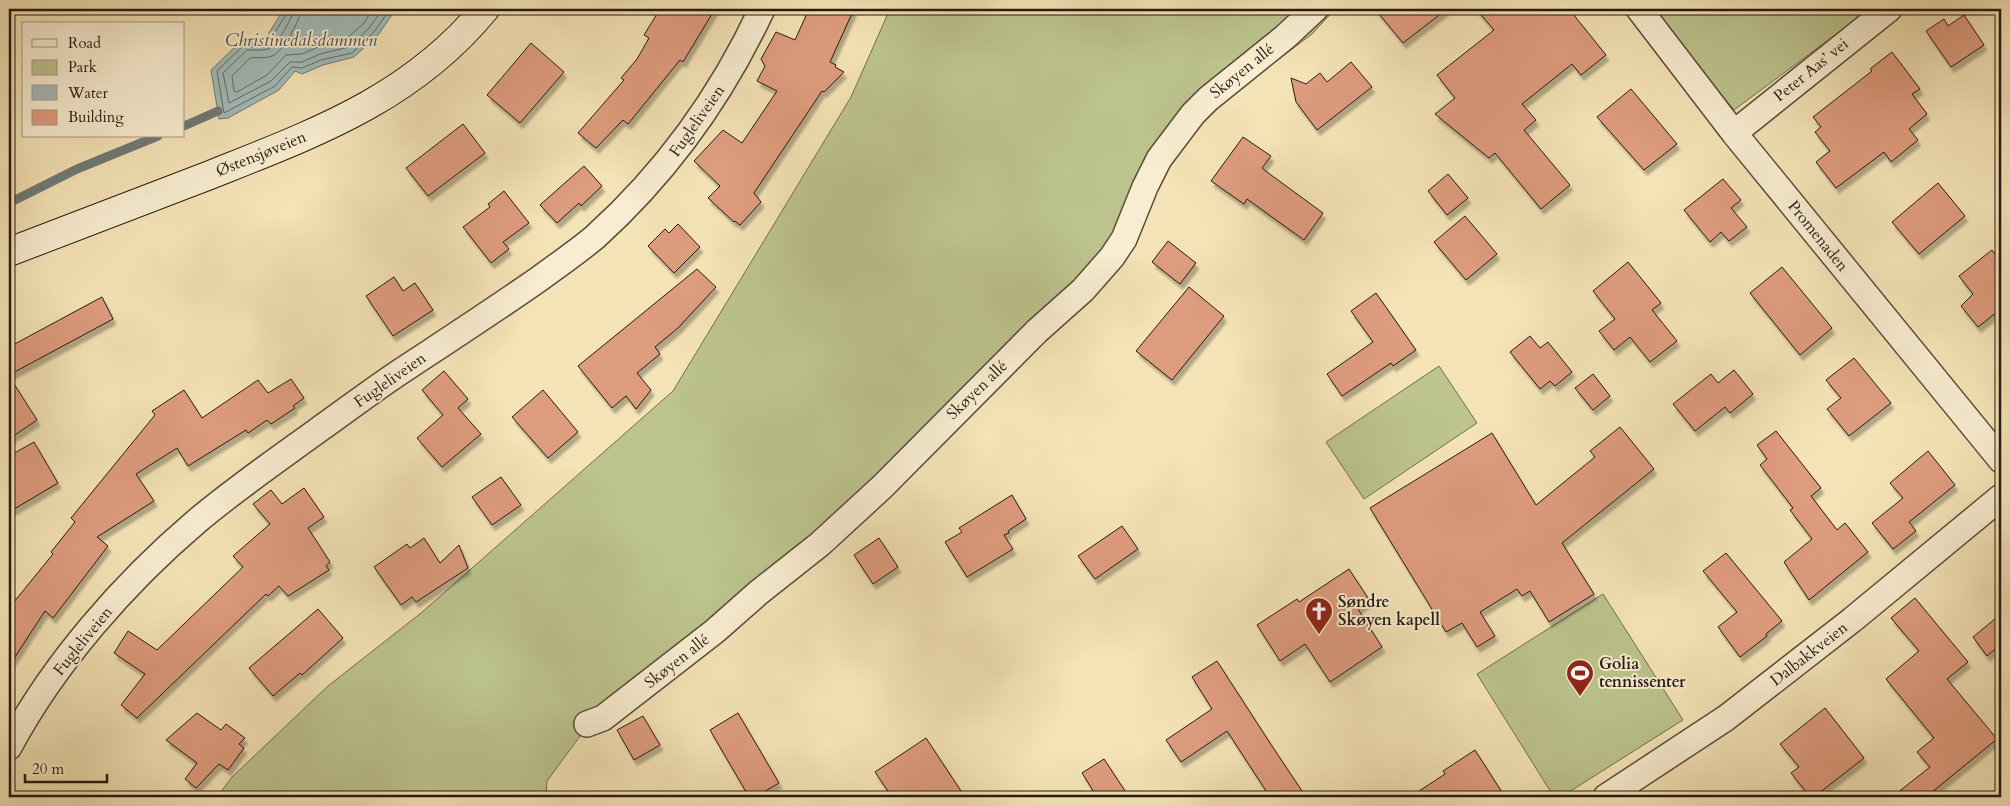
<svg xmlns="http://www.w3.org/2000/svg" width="2010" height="806" font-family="Cardo,serif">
  <defs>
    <filter id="shadow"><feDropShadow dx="3" dy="5.5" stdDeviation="1" flood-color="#0004"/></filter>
  </defs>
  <rect width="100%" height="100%" fill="#f4e3b6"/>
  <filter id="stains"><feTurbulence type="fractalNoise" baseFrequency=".004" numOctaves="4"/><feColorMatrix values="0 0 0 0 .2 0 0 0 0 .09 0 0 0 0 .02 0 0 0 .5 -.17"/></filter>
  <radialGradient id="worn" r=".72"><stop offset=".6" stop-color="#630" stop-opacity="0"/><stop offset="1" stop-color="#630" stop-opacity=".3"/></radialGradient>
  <path fill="#bcc38d" stroke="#716e50" d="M890 9H1335L1312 34 1174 138 1124 243 889 480 589 724 547 781 546 797H217L232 777 328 686 421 613 673 391 851 97Z
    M1652 9H1870L1734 110Z
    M1439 366 1477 423 1364 499 1326 442Z
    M1603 594 1683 720 1561 797H1554L1477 674Z"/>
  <path fill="#a2bbba" stroke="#707a77" d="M284 9H396L378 35 354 57 323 65 302 74 295 71 279 90 228 118 219 119 211 70 243 39H265Z"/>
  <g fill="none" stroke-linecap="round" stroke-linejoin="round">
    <path stroke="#646a66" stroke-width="1" d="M288 9 287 13 269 42 245 44 217 71 224 113 275 86 292 67 302 68 321 60 352 53 374 32 390 9
      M294 9C293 17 276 47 268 49 262 51 254 50 247 50L223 73 229 103 271 81 290 62H302L320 54 349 47 369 28 383 9
      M301 9C301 20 283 50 274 55 267 59 258 57 250 58L232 76 234 91 237 92 267 75 286 55 302 54 318 47 345 40 364 23 373 9"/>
    <path stroke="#707a77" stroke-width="9" d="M184 126 218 111
      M9 203 77 169 158 136"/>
  </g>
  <path fill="#de9c7e" stroke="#261913" filter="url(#shadow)" d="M660 9H715L683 62 680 60 628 124 623 120 596 148 578 133 624 80 621 78 637 59 649 38 644 35Z
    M809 9H854L830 62 836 65 835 67 844 72 824 92 822 91 754 193 761 202 740 225 735 221 734 222 708 198 720 186 694 161 723 130 742 143 777 91 757 81 765 66 761 59 776 32 795 40Z
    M1375 9H1447L1403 43Z
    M1476 9H1569L1606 55 1581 75 1572 64 1522 104 1536 120 1524 130 1570 185 1541 209 1495 153 1489 158 1435 114 1455 98 1437 75 1494 30Z
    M1964 15 1984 45 1951 67 1926 31 1944 19 1948 26Z
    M531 43 564 72 520 123 487 95Z
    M1892 52 1920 89 1912 94 1927 114 1909 129 1918 140 1891 162 1884 152 1836 188 1816 162 1830 151 1815 132 1821 127 1813 117 1872 71 1870 69Z
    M1351 62 1372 87 1317 130 1296 102 1291 78 1306 84 1320 73 1327 82Z
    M1631 89 1677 144 1644 170 1597 117Z
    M463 124 485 153 428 196 406 168Z
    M1243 137 1271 156 1262 168 1267 172 1323 213 1304 240 1247 199 1244 204 1211 181Z
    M584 166 602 186 581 206 579 203 557 223 540 205Z
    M1448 174 1468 198 1447 215 1428 191Z
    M1723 179 1741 200 1731 208 1747 227 1729 241 1721 232 1710 242 1684 210Z
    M1938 183 1965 216 1919 254 1892 222Z
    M504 191 529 223 503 242 509 249 491 263 463 227 490 207 488 204Z
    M1465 216 1497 254 1466 280 1434 242Z
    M678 224 700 247 674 273 648 246 665 229 669 233Z
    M1168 241 1196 263 1180 284 1152 262Z
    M1992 250 2001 262V309L1978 327 1961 306 1973 294 1959 276Z
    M1628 262 1661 303 1652 310 1677 341 1650 362 1630 337 1614 350 1599 331 1615 319 1593 291Z
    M1782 267 1832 328 1800 355 1750 293Z
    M697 269 716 287 678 328 655 347 660 354 637 373 651 390 636 409 626 396 612 408 578 366Z
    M394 277 403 291 415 283 433 310 393 336 366 296Z
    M1189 287 1224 316 1172 380 1136 351Z
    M1376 293 1416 350 1393 366 1391 363 1342 396 1327 374 1373 342 1351 311Z
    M102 297 113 319 9 375V347Z
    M1530 336 1540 348 1548 342 1572 372 1555 386 1550 381 1540 389 1510 352Z
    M1854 358 1891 403 1849 436 1827 409 1841 398 1826 380Z
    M1734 370 1753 394 1730 413 1725 407 1695 431 1673 404 1711 374 1718 383Z
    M444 371 468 399 458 408 481 434 442 467 417 438 443 415 422 390Z
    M1593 374 1610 396 1593 410 1575 388Z
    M9 376 37 420 9 439Z
    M291 379 304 398 293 406 295 408 271 424 267 420 248 433 246 430 188 466 177 448 136 474 154 501 97 537 108 546 53 618 45 611 9 666V608L53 554 51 552 75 522 71 518 155 415 152 411 184 390 202 418 258 380 268 393Z
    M543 390 578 432 548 458 512 417Z
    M1620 427 1654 469 1562 543 1594 594 1549 622 1530 591 1522 596 1517 589 1480 612 1495 636 1477 647 1462 623 1446 632 1370 508 1492 433 1536 505 1595 457 1590 451Z
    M1776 431 1821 488 1811 496 1837 530 1845 523 1868 552 1809 600 1784 562 1812 539 1790 510 1793 508 1760 465 1767 459 1757 445Z
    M34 442 58 483 9 512V456Z
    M1928 451 1955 485 1909 522 1916 531 1893 549 1872 523 1903 498 1890 483Z
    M501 477 521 505 492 525 472 497Z
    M304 488 324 517 308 528 330 562 326 566 329 570 288 596 279 586 268 596 266 594 137 718 121 705 145 674 114 653 128 631 157 650 243 567 233 556 270 524 253 504 271 490 282 504Z
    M1012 495 1026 519 1008 531 1009 533 1004 535 1013 549 967 577 945 542 962 532 959 528Z
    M1122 526 1138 549 1095 579 1078 556Z
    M424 538 440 563 459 545 468 568 416 602 412 597 401 605 374 567 407 544 410 548Z
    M879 538 898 567 873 584 854 555Z
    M1726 553 1782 621 1766 634 1767 636 1740 657 1718 627 1737 612 1703 571Z
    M1349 569 1370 601 1358 609 1382 647 1330 682 1305 644 1280 661 1257 625 1297 599 1299 602Z
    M1915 598 1968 662 1947 679 1997 739 1926 797H1892L1930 767 1917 752 1934 738 1886 679 1919 651 1891 618Z
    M318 609 343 638 302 675 300 673 273 696 249 668Z
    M2001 614V644L1987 656 1973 637Z
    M1217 661 1272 746 1306 797H1270L1227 731 1181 762 1166 740 1212 709 1192 677Z
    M1825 708 1864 758 1814 797H1810L1791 773 1799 767 1780 744Z
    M197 713 221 730 226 724 245 738 239 744 244 748 228 770 219 764 196 788 185 779 197 763 166 740Z
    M738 713 779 783 755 797H749L710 730Z
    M643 716 660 745 634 760 617 730Z
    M926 738 965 797H892L875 772Z
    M1475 750 1505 797H1410L1445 774 1443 771Z
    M1104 759 1129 797H1097L1082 773Z"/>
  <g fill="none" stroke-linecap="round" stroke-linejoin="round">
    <g stroke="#5a4c3c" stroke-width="28">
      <path id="street" d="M1639 9 1734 133 2001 460
        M1734 133 1889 9
        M587 724 603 718 715 631 758 593 820 544 882 487 1037 331 1083 290 1112 257 1124 239 1145 187 1159 159 1193 114 1208 99 1285 37 1315 9
        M9 747C54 663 124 583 197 521 235 489 277 460 317 431 348 409 378 386 409 366 453 337 496 309 539 279 558 265 577 252 595 237 667 172 721 97 762 9
        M1606 797 1726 718 1852 620 2001 497"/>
    </g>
    <g stroke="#261913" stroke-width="30">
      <path id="secondary" d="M9 252C76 227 143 201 210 175 315 133 411 99 485 9"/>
    </g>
    <use href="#street" stroke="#f8edd0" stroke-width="25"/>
    <use href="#secondary" stroke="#f8edd0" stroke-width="28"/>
  </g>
  <defs>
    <g id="church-pin" transform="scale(1.4375)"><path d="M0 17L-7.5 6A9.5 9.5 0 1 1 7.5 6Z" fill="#8f2418" stroke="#f8edd0"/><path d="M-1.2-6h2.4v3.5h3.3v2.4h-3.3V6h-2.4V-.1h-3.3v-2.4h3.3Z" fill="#fff"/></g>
    <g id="stadium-pin" transform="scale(1.4375)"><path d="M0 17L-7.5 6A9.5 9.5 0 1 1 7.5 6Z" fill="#8f2418" stroke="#f8edd0"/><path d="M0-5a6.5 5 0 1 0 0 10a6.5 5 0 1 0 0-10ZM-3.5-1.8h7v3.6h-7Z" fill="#fff"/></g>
  </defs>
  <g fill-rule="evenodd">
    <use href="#church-pin" x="1319" y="611"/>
    <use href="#stadium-pin" x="1580" y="673"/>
  </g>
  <g text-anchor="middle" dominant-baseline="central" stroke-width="4" stroke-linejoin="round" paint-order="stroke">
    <g font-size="16" fill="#261913" stroke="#f8edd0">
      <text transform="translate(1811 70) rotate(-39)">Peter Aas’ vei</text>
      <text transform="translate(1242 71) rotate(-39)">Skøyen allé</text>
      <text transform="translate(697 121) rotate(-55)">Fugleliveien</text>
      <text transform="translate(261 154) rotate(-22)">Østensjøveien</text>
      <text transform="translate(1818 236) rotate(51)">Promenaden</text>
      <text transform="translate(390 380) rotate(-35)">Fugleliveien</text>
      <text transform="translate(977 390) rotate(-44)">Skøyen allé</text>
      <text transform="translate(83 641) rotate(-51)">Fugleliveien</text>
      <text transform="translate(1809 654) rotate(-38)">Dalbakkveien</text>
      <text transform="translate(677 661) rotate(-38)">Skøyen allé</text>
    </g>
    <g font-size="16" font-weight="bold" fill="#261913" stroke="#f8edd0" text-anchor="start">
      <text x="1338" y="602">Søndre<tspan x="1338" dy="18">Skøyen kapell</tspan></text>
      <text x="1599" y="664">Golia<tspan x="1599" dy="18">tennissenter</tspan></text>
    </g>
    <g font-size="18" font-style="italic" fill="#51524d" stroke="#f8edd0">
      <text x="301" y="40">Christinedalsdammen</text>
    </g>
  </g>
  <rect width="2010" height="806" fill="none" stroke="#f4e3b6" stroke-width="30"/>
  <rect x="10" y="10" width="1990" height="786" fill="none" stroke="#261913" stroke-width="2.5"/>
  <rect x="15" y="15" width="1980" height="776" fill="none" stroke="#261913"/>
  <rect x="22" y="22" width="162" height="115" fill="#f8edd0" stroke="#a49884"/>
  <rect x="32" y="39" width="25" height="8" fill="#f8edd0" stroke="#a49884"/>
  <text x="68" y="48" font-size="15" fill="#261913">Road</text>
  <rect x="32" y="60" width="25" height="15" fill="#bcc38d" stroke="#a49884"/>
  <text x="68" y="72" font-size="15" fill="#261913">Park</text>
  <rect x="32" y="85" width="25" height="15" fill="#a2bbba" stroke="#a49884"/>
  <text x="68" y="98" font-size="15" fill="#261913">Water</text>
  <rect x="32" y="110" width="25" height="15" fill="#de9c7e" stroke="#a49884"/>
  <text x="68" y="122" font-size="15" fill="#261913">Building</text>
  <path d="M25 774v8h82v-8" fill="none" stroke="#261913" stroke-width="2.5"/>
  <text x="32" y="774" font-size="15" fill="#261913" stroke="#f8edd0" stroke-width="4" paint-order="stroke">20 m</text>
  <rect width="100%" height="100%" filter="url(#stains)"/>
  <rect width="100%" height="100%" fill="url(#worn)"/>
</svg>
